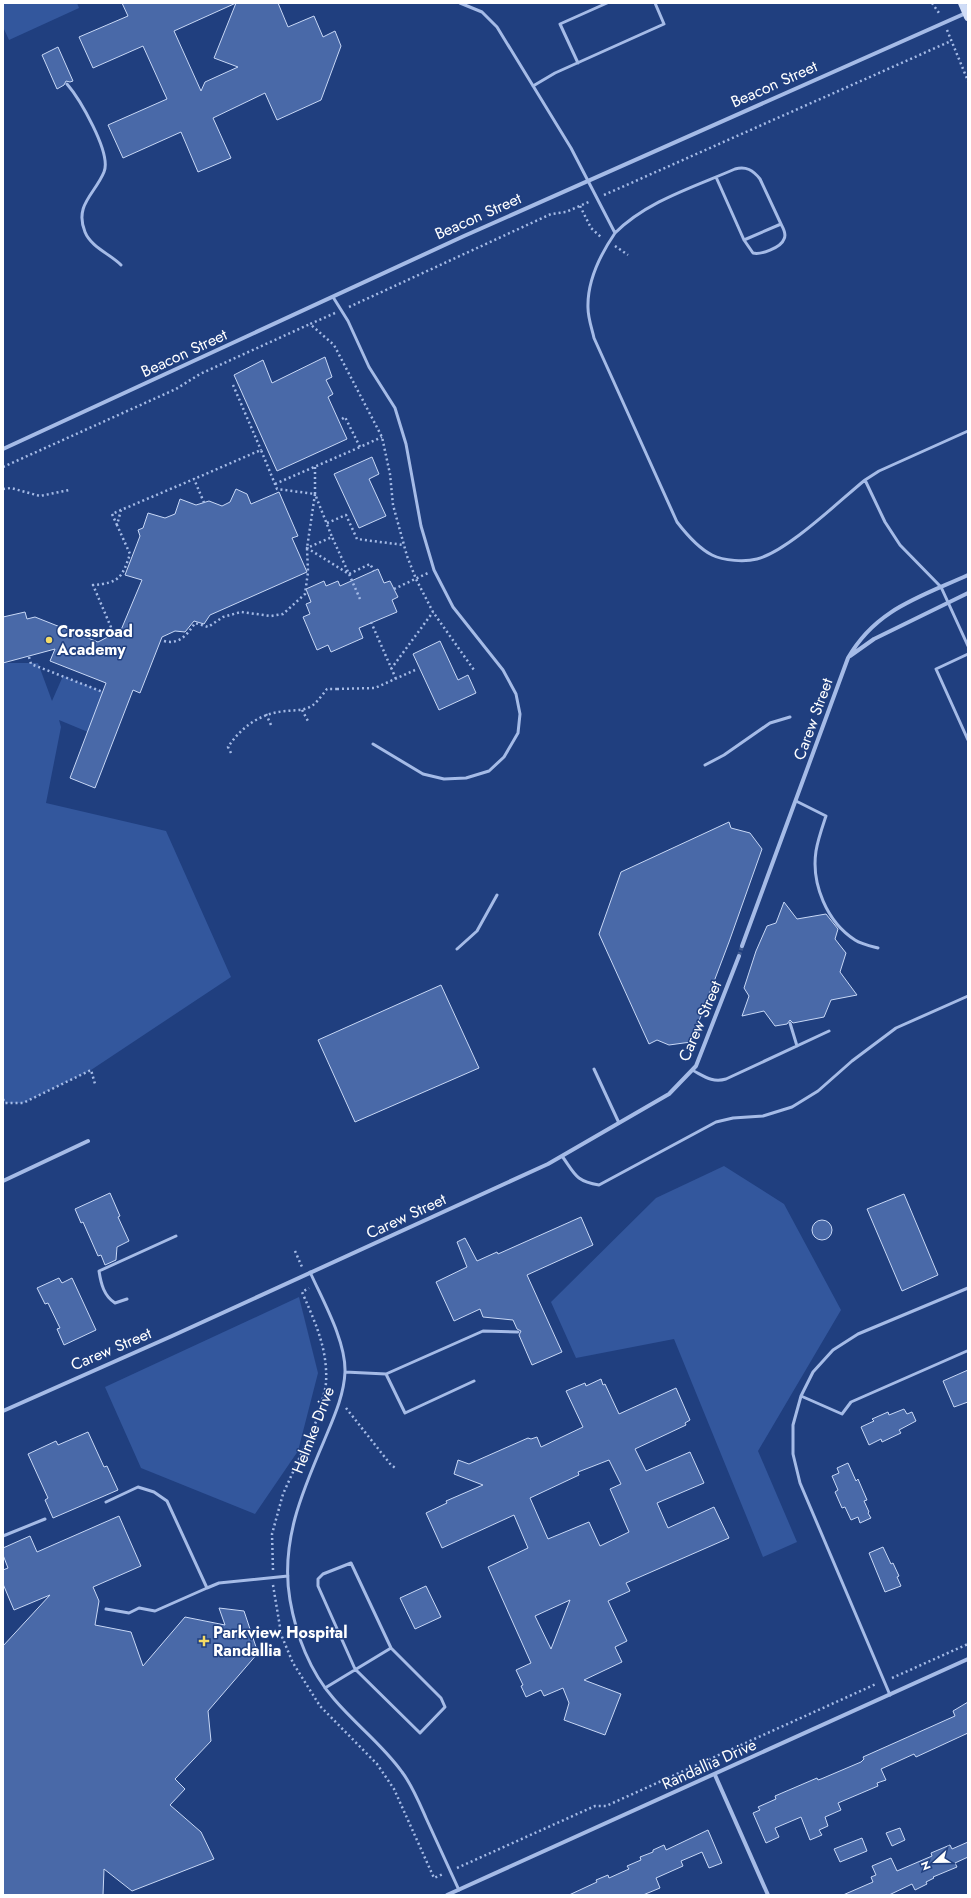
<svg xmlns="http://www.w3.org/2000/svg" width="971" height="1898" font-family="Jost,sans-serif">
  <rect width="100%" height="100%" fill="#203f7f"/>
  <path fill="#33579d" d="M5 3H77L79 8 9 40 3 27V4Z
    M3 663H38L52 701 63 676 103 692 88 732 59 720 61 727 46 803 166 831 231 977 91 1070 23 1103H5L3 1099Z
    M724 1166 784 1204 841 1310 758 1451 797 1542 763 1557 674 1339 576 1358 551 1302 656 1198Z
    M299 1297 318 1373 298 1451 255 1514 141 1468 105 1387Z"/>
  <path fill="#4969a8" stroke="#c8d8f6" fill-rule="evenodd" d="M122 3H278L288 27 314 16 323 37 335 31 341 46 321 100 277 120 265 93 213 118 231 158 198 172 181 132 123 158 108 125 167 99 143 46 93 68 79 37 128 16ZM236 3 214 58 238 67 205 82 201 91 174 31Z
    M58 47 73 81 70 82 66 81 64 85 57 89 42 55Z
    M325 357 332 377 326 380 333 394 328 397 347 439 277 471 234 375 263 360 272 383Z
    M372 457 379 474 369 479 386 516 359 528 334 474Z
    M236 489 247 494 251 504 279 492 298 536 292 538 307 572 210 615 204 624 194 621 185 632 175 631 162 637 140 693 133 690 95 788 70 778 106 683 50 661 55 649 3 663V617L25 612 27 619 35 617 98 642 121 630 142 580 125 575 140 536 138 530 143 528 148 513 165 518 175 514 180 499 196 505 209 501 222 506 230 502Z
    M378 569 384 583 390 581 398 597 392 600 397 612 359 628 363 638 331 652 328 645 317 650 303 617 310 614 306 604 311 602 306 589 324 581 326 586 338 581 340 586Z
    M440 641 458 680 468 675 476 693 439 710 413 654Z
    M729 822 731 828 750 833 762 849 729 942 691 1042 669 1045 657 1040 649 1044 599 934 621 872Z
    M784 902 797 919 826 914 838 929 835 939 846 953 840 972 857 995 831 1000 824 1017 793 1023 790 1020 787 1024 775 1026 764 1011 742 1016 749 996 744 988 756 951 767 926 776 923Z
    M441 985 479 1068 355 1122 318 1040Z
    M110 1193 120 1216 118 1217 129 1241 117 1247 116 1260 105 1265 101 1255 98 1256 83 1222 81 1223 75 1209Z
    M904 1194 938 1275 902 1291 867 1209Z
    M581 1217 593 1245 527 1275 562 1352 532 1365 519 1335 521 1331 517 1329 513 1320 483 1317 480 1309 454 1321 436 1282 467 1267 457 1242 465 1238 477 1261 497 1252 498 1254Z
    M812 1230a10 10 0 1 1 20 0a10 10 0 1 1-20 0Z
    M59 1278 62 1283 72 1278 96 1330 64 1345 57 1329 60 1328 48 1303 45 1304 37 1288Z
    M968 1370V1402L954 1407 943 1381Z
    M601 1379 603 1385 605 1384 619 1414 676 1388 690 1420 685 1423 686 1425 635 1449 646 1471 690 1452 704 1483 657 1503 668 1528 714 1507 729 1538 626 1583 630 1591 608 1601 627 1641 615 1647 622 1662 584 1680 621 1694 605 1735 564 1720 569 1703 563 1688 544 1696 541 1690 526 1697 521 1686 523 1685 516 1670 531 1663 488 1567 528 1548 514 1515 442 1548 426 1513 447 1503 446 1501 483 1485 454 1474 458 1460 469 1464 528 1438 531 1439 537 1437 541 1447 583 1427 566 1391 585 1383 586 1386ZM609 1460 621 1484 610 1489 629 1532 600 1546 589 1522 548 1539 530 1498 579 1475 578 1472ZM570 1600 551 1649 535 1616Z
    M904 1409 907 1414 912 1412 916 1421 899 1430 901 1433 882 1442 881 1439 869 1445 861 1427 874 1421 872 1419 888 1412 889 1415Z
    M88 1432 104 1467 107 1466 118 1490 53 1518 45 1500 48 1498 28 1454 56 1441 58 1445Z
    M848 1463 856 1481 858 1479 867 1500 864 1501 869 1512 868 1513 871 1518 860 1523 858 1517 851 1520 845 1507 842 1508 835 1492 838 1490 832 1476 839 1473 837 1468Z
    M119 1516 141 1566 93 1587 99 1601 95 1625 131 1632 143 1666 185 1617 225 1625 219 1608 244 1611 258 1653 208 1711 211 1741 175 1779 185 1789 170 1805 201 1832 214 1859 132 1891 104 1869 103 1895H3V1646L50 1595 14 1610 3 1584V1570L8 1568 3 1555V1548L30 1536 37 1552Z
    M883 1547 891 1564 893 1563 899 1576 897 1577 901 1586 885 1592 869 1553Z
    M426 1586 441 1617 415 1629 400 1598Z
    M968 1702V1733L916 1757 914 1754 881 1769 886 1780 877 1783 878 1786 838 1803 841 1810 825 1817 828 1826 819 1830 822 1835 810 1840 801 1817 775 1828 779 1837 766 1843 753 1813 760 1810 758 1807 776 1799 775 1796 817 1778 818 1780 821 1779 861 1762 864 1759 863 1757 955 1716 953 1711Z
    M900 1828 905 1840 892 1846 886 1833Z
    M708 1830 722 1863 709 1868 702 1852 681 1861 683 1866 656 1878 660 1888 643 1895H569L597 1882 596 1880 608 1875 609 1878 629 1869 627 1866 641 1860 640 1857 653 1852V1850L664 1845 666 1850Z
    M862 1838 867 1851 840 1862 834 1849Z
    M968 1842V1857L955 1863 957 1867 933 1877 934 1878 926 1882 927 1884 915 1890 912 1884 889 1895H843L873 1882 871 1877 876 1875 872 1866 891 1858 897 1871 932 1856 931 1853 950 1845 952 1849Z"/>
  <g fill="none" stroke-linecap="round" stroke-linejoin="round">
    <path stroke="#415c92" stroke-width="4" stroke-dasharray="4 2" stroke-linecap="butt" d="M739 956 742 946"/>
    <path stroke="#a5bbe7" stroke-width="2.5" stroke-dasharray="2 3" stroke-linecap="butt" d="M932 3 939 13
      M947 30 968 81
      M604 195 951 41
      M580 206 591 228 602 238
      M615 246 628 255
      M349 307 551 214 566 212 591 201
      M335 313 310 324 334 345 382 437 390 474 393 505 407 556 416 579 433 612 474 670
      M233 385 261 450
      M342 419 345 417 360 447 382 437
      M3 467 176 389 200 374 310 324
      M315 467V494L332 537
      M275 484 360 447
      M3 489 11 488 40 496 69 490
      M327 523 346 515 357 539 404 545
      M117 525 112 514 121 510
      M394 589 428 573
      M360 599 349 574 307 548 332 537 349 574 370 564 374 571
      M371 622 396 679
      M113 632 93 585C119 583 122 578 130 554L117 525 121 510 194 479 205 505
      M164 641C179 645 187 635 195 623L208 627 223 617 241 612 271 616 283 614 305 594 308 572 307 548 315 494 277 489 261 450 194 479
      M29 657 31 664 103 692
      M391 669 433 612
      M337 689 375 688 415 670
      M302 710 308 721
      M266 714 271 725
      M231 753 228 747C242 726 261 713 286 711 295 710 305 711 313 705 318 701 323 694 327 689H338
      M3 1099 5 1103H23L91 1070 95 1084
      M295 1251 302 1267
      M346 1408 391 1465 397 1469
      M273 1570 272 1534 283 1494 319 1415C320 1404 325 1394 326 1383 328 1349 315 1322 302 1292L309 1288
      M273 1585 281 1633
      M280 1632 293 1663 320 1706 377 1764 394 1789 434 1878 443 1874
      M892 1678 968 1644
      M457 1868 595 1806H606L876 1684"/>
    <path stroke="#a5bbe7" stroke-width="3" d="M460 3 482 12 497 27 571 148 615 233C600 255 587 281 588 308 588 318 592 329 594 338L677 522C687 535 698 548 712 555 724 561 745 562 757 559 788 551 839 501 865 480
      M578 63 560 24 607 3
      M67 84C79 98 112 153 104 172 95 194 74 205 85 232 91 247 110 254 121 265
      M533 86 555 73 664 24 655 3
      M615 233C647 201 694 187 735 169 746 166 753 170 760 179L781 224 744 240 716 177
      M744 240 753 253C760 255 781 248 784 239 787 234 783 228 781 224
      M333 297 348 321 369 367 395 408 406 444 421 526 434 570 453 607 503 670 516 694 520 714 518 733 504 757 489 771 466 778 444 779 423 774 373 744
      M968 431 879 471 865 480 885 522 900 545 941 587 968 646
      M968 654 936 669 968 740
      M705 765 724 755 770 723 790 717
      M796 801 826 816C822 828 818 839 816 851 811 884 827 922 855 940 861 944 870 946 878 948
      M457 949 477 931 497 895
      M790 1023 797 1046
      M594 1069 619 1123
      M692 1070C704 1076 712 1083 726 1079L829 1031
      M562 1156C575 1174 575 1181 599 1185L716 1122 733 1118 763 1116 792 1107 818 1091 852 1061 896 1028 968 996
      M310 1272C323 1301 346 1341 345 1372 344 1396 333 1419 324 1441 302 1492 280 1543 290 1600 296 1635 310 1672 334 1699 356 1725 383 1745 402 1772 412 1785 419 1802 426 1818 437 1842 448 1866 459 1890
      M127 1299 115 1303C104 1296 101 1284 99 1271L176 1236
      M345 1372 386 1374 483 1331 518 1332
      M386 1374 405 1413 474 1381
      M801 1396 842 1414 851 1402 967 1351
      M106 1502 138 1487 154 1492 167 1501 207 1588 219 1583 288 1576
      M3 1536 45 1519
      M106 1609 129 1613 139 1608 155 1611 207 1588
      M325 1688 391 1648 351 1563 323 1574 318 1579V1586L355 1669 420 1733 445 1707 441 1698 391 1648
      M890 1695 800 1483 793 1454V1425L801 1396 813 1372 833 1350 858 1334 968 1288"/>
    <path stroke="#a5bbe7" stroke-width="4" d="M3 449 464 236 966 13
      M850 656 874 639 968 593
      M742 946 848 658C876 609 920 597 968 575
      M3 1181 88 1141
      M3 1411 172 1336 548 1164 669 1094 696 1066 739 956
      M715 1775 768 1895
      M447 1895 968 1659"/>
    <path stroke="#cfdcf6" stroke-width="8" d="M962 3 968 17"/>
  </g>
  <g fill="#f4db66" stroke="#203f7f" stroke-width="1.5">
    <circle cx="49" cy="640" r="4"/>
    <path d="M202 1635h4v4h4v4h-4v4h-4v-4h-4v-4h4z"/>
  </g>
  <g text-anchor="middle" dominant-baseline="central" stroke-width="3" stroke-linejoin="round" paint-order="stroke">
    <g font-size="16" fill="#fff" stroke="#203f7f">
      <text transform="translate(774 84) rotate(-24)">Beacon Street</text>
      <text transform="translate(478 216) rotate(-24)">Beacon Street</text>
      <text transform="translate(184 353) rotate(-25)">Beacon Street</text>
      <text transform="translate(813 719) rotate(-70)">Carew Street</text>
      <text transform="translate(700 1021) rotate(-67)">Carew Street</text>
      <text transform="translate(406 1216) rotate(-25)">Carew Street</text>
      <text transform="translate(111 1349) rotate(-23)">Carew Street</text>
      <text transform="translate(313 1430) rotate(-69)">Helmke Drive</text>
      <text transform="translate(709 1764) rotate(-24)">Randallia Drive</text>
    </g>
    <g font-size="16" font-weight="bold" fill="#fff" stroke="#203f7f" text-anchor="start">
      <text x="57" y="631">Crossroad<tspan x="57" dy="18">Academy</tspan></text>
      <text x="213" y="1632">Parkview Hospital<tspan x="213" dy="18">Randallia</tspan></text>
    </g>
  </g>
  <rect width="971" height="1898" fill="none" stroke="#ffffff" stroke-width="8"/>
  <g transform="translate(935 1862) rotate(248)" stroke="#203f7f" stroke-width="3" paint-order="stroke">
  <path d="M0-3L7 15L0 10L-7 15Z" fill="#ffffff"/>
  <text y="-6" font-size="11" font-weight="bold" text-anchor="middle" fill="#ffffff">N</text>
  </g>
</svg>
